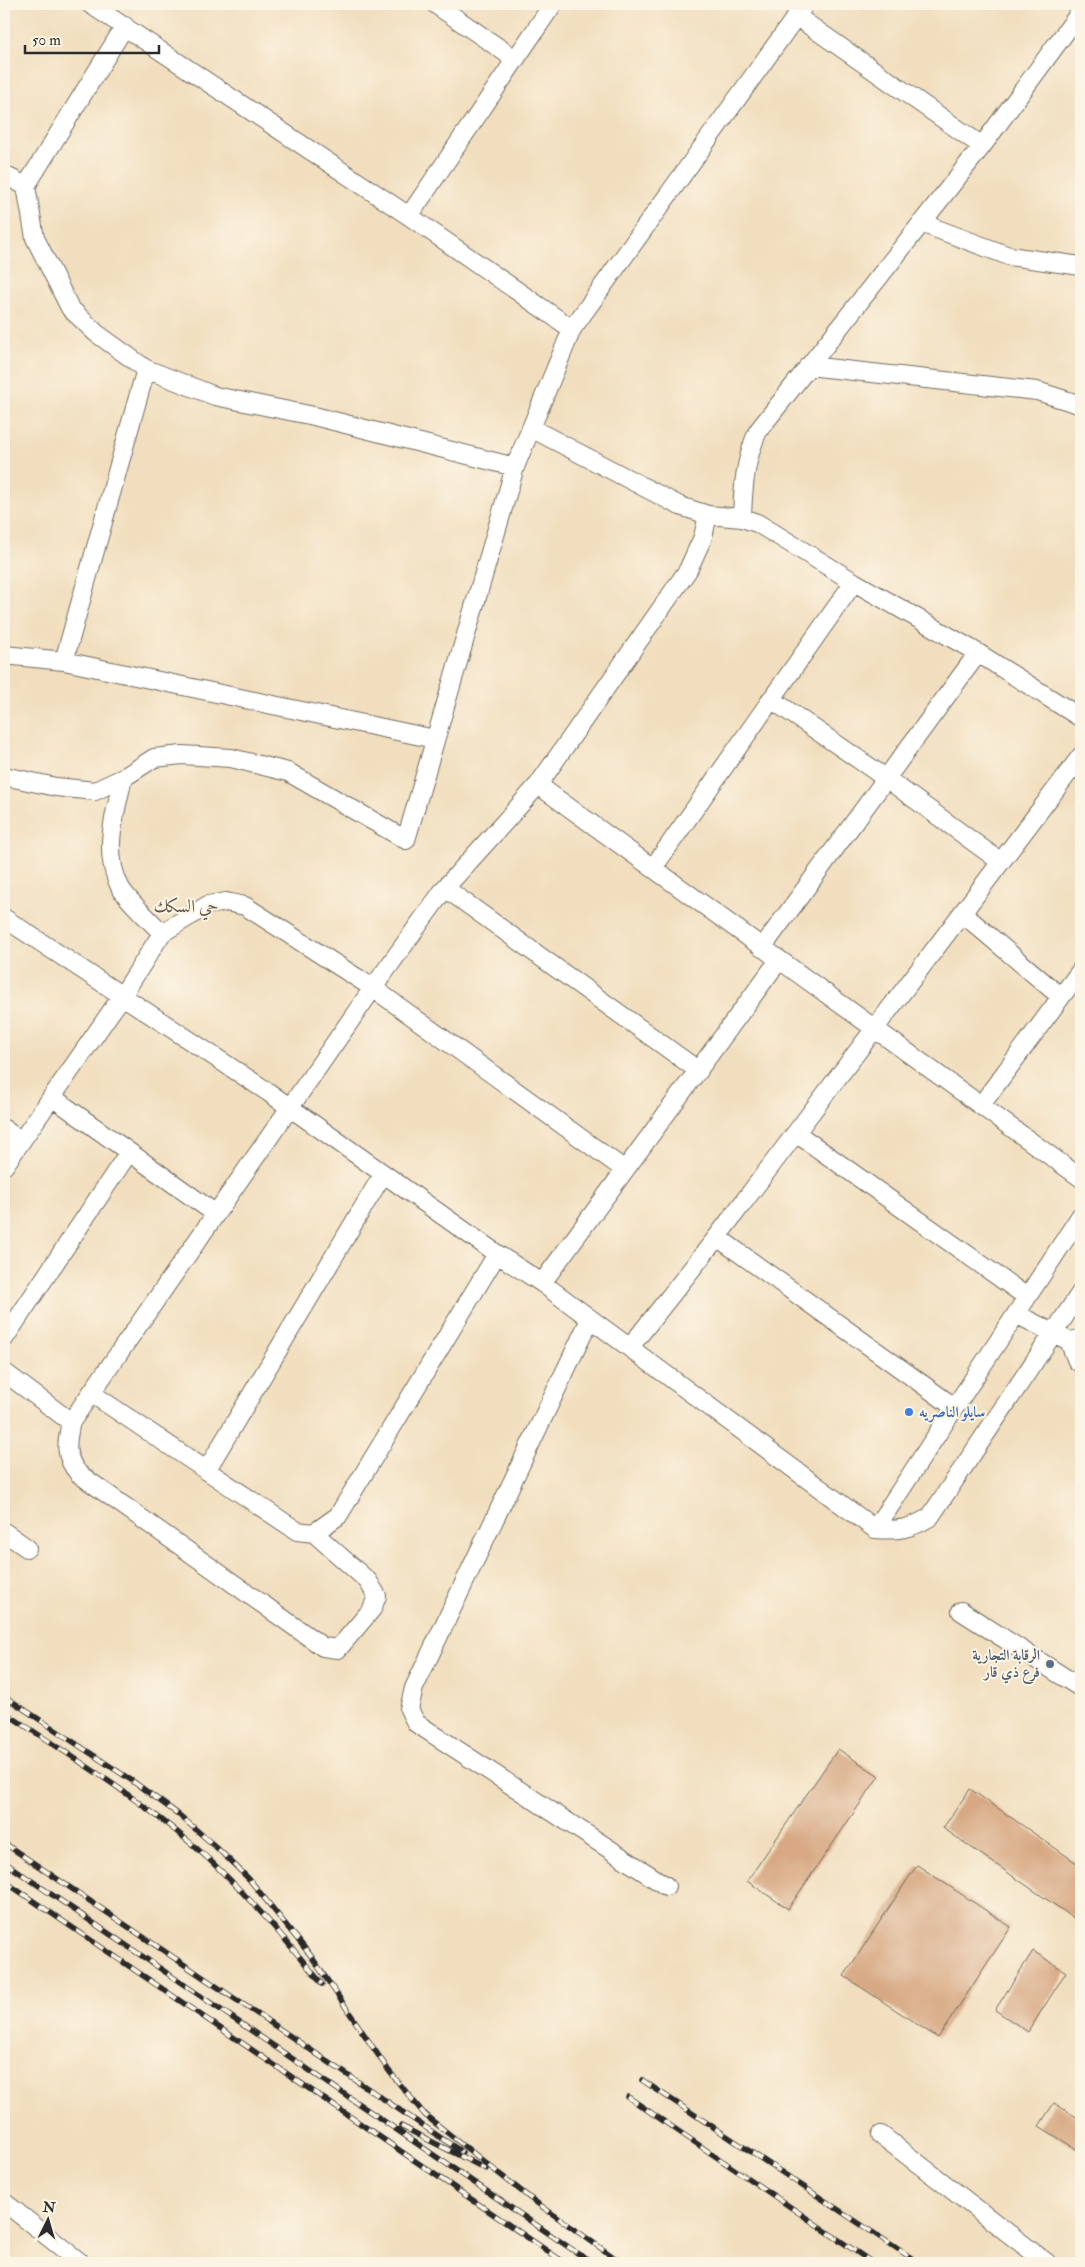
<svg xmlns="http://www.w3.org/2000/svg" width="1085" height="2267" font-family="'IM FELL Double Pica',Amiri,serif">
  <rect width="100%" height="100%" fill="#fcf5e5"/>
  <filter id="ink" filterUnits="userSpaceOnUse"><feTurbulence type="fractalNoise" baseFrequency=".02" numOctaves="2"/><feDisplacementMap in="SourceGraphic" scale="10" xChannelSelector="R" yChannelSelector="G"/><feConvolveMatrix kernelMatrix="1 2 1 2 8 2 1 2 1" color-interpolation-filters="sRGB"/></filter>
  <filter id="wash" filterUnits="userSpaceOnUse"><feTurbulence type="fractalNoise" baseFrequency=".0096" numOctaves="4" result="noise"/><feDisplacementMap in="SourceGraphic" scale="20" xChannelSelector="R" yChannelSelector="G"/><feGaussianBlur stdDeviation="1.12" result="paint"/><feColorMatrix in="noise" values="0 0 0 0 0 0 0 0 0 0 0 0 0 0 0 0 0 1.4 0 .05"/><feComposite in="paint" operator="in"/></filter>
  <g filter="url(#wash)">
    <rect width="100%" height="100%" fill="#f1debe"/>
    <g id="blocks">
      <path fill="#d7a883" d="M838 1749 879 1776 788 1909 747 1881Z
        M970 1789 1081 1866V1923L943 1828Z
        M917 1865 1011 1927 938 2038 844 1976Z
        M1033 1951 1066 1972 1028 2032 995 2010Z
        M1054 2103 1081 2120V2152L1039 2126Z"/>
    </g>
  </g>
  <g filter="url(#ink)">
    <use href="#blocks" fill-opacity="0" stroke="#706a5e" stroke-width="1"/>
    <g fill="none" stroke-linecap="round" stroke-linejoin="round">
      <g stroke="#706a5e" stroke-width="20">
        <path id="minor" d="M90 4 409 216 572 329
          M435 4 515 59
          M796 16 982 146
          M125 26 26 186 35 238 70 308 96 333 146 369 215 396 314 416 515 467
          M4 175 26 186
          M409 216 553 4
          M921 223 1009 256 1081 266
          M808 366 1037 391 1081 405
          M531 428 680 506 708 515 742 518 757 523 854 582 978 653 1081 718
          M742 518C743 487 745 460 758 431L982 146 1081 11
          M4 655 64 661 435 739
          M64 661 146 369
          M771 699 887 779 1001 862
          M4 776 56 787 95 791 123 778 154 758 182 755 231 758 288 772 406 840 515 467 572 329 805 4
          M123 778C115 815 102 851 120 887 127 900 151 921 162 933
          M538 785 1081 1178
          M653 868 854 582
          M445 888 699 1071
          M962 913 1061 997
          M4 918 268 1092 497 1254 542 1283 875 1529C899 1531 910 1529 930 1517L1081 1292
          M762 948 978 653
          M52 1097 216 1214
          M981 1105 1081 970
          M4 1129 21 1141
          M796 1133 1027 1297
          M4 1166 122 996 162 933 208 905 226 902 245 906 373 988 71 1422C66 1443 64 1457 79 1474L323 1647 338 1649 372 1609 377 1596 368 1581 314 1533
          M625 1170 373 988 445 888 538 785 688 570 703 537 708 515
          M717 1237 954 1407
          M542 1283 779 960
          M1016 1314 1069 1341 1081 1339
          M590 1319 414 1688 409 1709 416 1723 666 1886
          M4 1339 129 1152
          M1069 1341 1077 1361 1081 1363
          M630 1347 717 1237 1081 756
          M4 1372 71 1422
          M91 1393 297 1531 314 1533 338 1516 497 1254
          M206 1471 383 1174
          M875 1529 1081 1215
          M4 1532 27 1548
          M961 1611 1081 1688
          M881 2135 1047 2263
          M4 2202 81 2263"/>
      </g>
      <use href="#minor" stroke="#fff" stroke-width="18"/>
      <g stroke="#2b2b2b" stroke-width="5.5">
        <path id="rail" d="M4 1696 131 1780 178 1814 216 1847 249 1879 311 1956 389 2071 425 2115 530 2198 622 2263
          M4 1712C68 1754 134 1795 193 1845 240 1886 282 1935 322 1984
          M4 1843 462 2152
          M4 1862 592 2263
          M4 1881 565 2263
          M642 2080 919 2263
          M628 2097 873 2263
          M401 2126 486 2169"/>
      </g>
      <use href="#rail" stroke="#fcf5e5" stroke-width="4" stroke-dasharray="11" stroke-linecap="butt"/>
    </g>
  </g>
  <circle fill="#3f7fe0" stroke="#fcf5e5" stroke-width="2" cx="909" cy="1412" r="5"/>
  <circle fill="#5c6f8a" stroke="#fcf5e5" stroke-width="2" cx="1050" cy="1664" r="5"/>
  <g text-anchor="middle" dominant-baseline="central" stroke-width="4" stroke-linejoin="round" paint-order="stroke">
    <g font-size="15" font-weight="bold" fill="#366cbe" stroke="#fcf5e5" text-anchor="start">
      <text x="919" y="1412">سايلو الناصريه</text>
    </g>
    <g font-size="15" font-weight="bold" fill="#4e5e75" stroke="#fcf5e5" text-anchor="end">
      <text x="1040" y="1655">الرقابة التجارية<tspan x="1040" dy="17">فرع ذي قار</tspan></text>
    </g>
    <g font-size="18" fill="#67574a" stroke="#fcf5e5">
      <text x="186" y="906">حي السكك</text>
    </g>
  </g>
  <rect width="1085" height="2267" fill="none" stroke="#fcf5e5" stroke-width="20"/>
  <g transform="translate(48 2220) rotate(5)" stroke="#fcf5e5" stroke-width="4" paint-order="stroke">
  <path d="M0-4L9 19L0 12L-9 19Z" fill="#2b2b2b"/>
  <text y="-8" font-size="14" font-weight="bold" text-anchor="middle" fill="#2b2b2b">N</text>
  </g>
  <path d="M25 45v8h134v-8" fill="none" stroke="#2b2b2b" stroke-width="2.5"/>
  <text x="32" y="45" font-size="15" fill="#2b2b2b" stroke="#fcf5e5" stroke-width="4" paint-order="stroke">50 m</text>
</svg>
